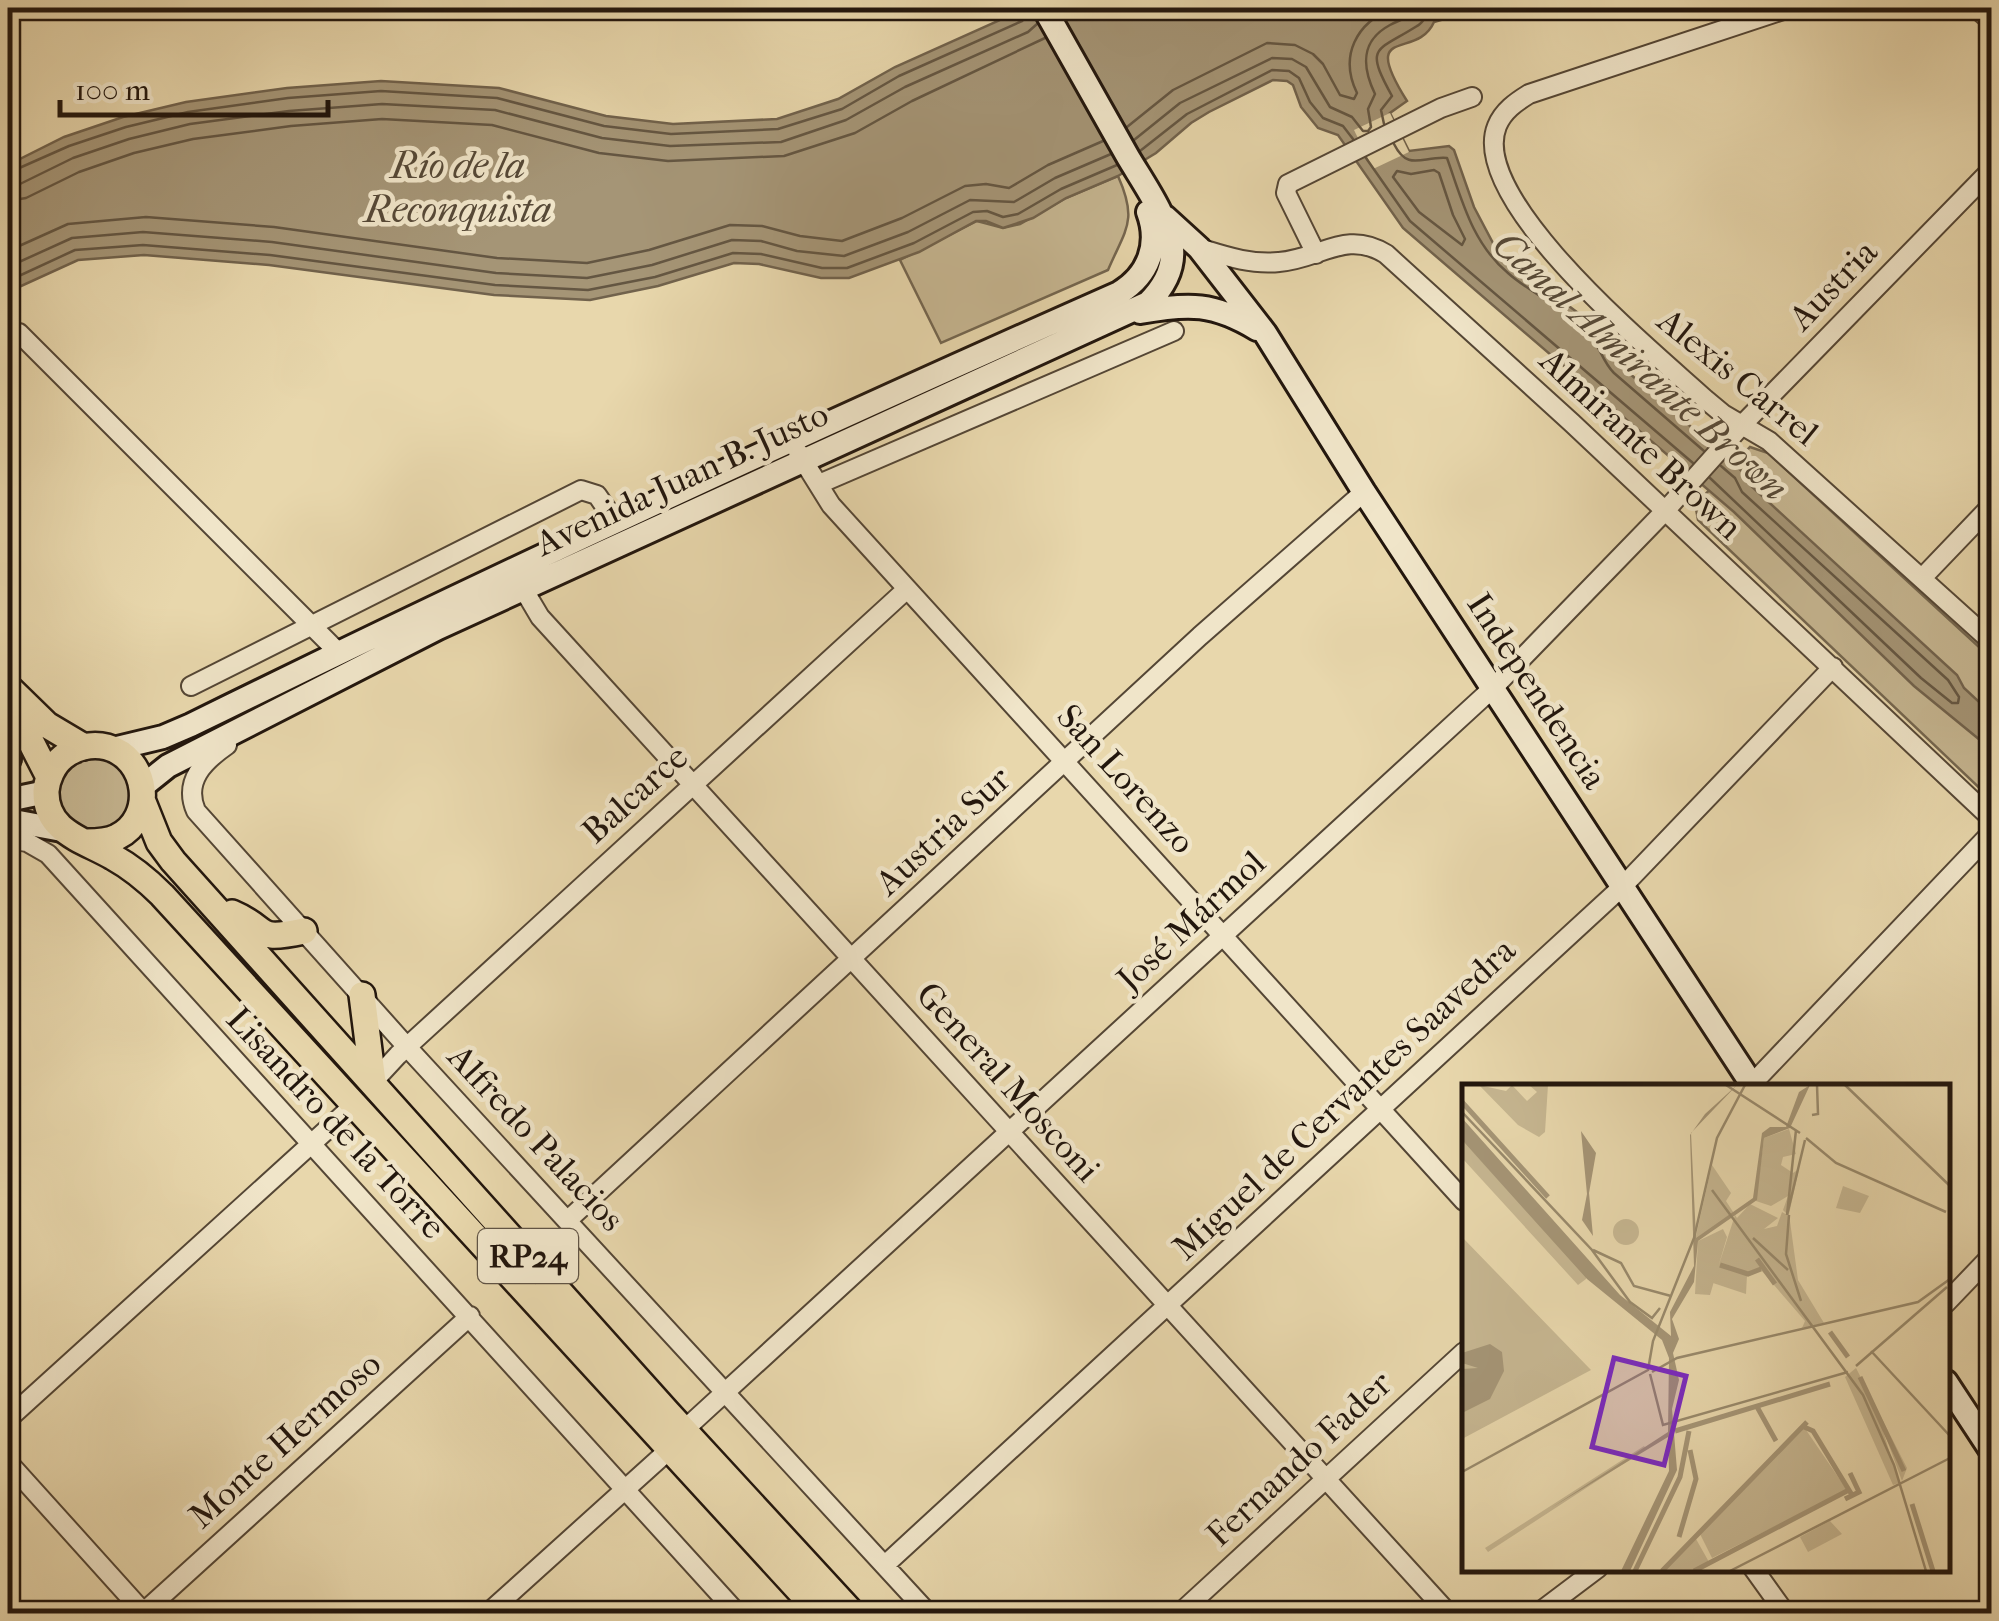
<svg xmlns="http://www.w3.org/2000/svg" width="1999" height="1621" font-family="'IM FELL French Canon',serif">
  <rect width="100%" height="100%" fill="#e8d7ac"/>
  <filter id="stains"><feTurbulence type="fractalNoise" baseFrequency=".002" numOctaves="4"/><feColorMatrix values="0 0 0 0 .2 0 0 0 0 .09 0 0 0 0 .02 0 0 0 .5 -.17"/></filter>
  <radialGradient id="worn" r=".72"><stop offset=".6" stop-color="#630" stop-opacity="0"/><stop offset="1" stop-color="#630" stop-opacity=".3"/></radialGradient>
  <path fill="#c6b691" stroke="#74664f" stroke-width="2.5" d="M1118 176C1138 221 1126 228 1108 270L941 343 900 260 977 221 1003 228 1020 224 1066 198Z
    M1750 447 1768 453 1991 658V799L1698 520 1696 509 1700 500Z
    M96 754 121 764 134 786 124 824 87 835 57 810C55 774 61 765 96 754Z"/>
  <path fill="#a59576" stroke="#71624c" stroke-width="2.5" d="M1064 8H1482L1434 22C1417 61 1358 23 1407 101L1390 113 1409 151 1449 146 1454 150 1474 207 1493 243 1514 265 1597 327 1610 355 1621 366 1743 472 1749 484 1957 675 1964 688 1991 713V749L1914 686 1734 512 1403 228 1338 135 1318 128 1301 107 1293 85 1287 81 1273 80 1209 112 1191 123 1156 153 1118 176 1066 198 1033 218 1003 228 986 221H976L919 252 849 278H821L759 264 734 263 658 286 590 300 494 295 269 265 144 255 78 260 8 292V165L64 137 123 117 186 102 287 88 381 81 499 88 606 116 673 124 777 119 838 99 895 67 1022 10 1056 12Z"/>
  <path fill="#e8d7ac" d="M1390 113 1409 152 1373 169 1354 130Z"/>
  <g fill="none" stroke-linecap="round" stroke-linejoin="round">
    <path stroke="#645642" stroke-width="2.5" d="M1384 124 1381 110 1392 96C1364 45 1376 52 1417 26 1422 24 1424 18 1428 15 1433 11 1444 10 1450 8
      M1127 127 1173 90 1267 43 1295 45 1313 54 1323 64 1340 95 1354 99 1357 93C1339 56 1356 23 1393 8
      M1134 140 1180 103 1272 58 1292 59 1306 67 1330 107 1352 117 1363 131H1368L1371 127 1368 109 1375 94C1362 67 1360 41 1390 25 1401 19 1410 18 1418 8
      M1394 144C1408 172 1422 156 1447 158 1462 200 1472 243 1508 273 1531 294 1570 310 1589 334 1600 346 1602 361 1614 373L1704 451
      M1140 151 1187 114 1272 70 1289 71 1299 78 1310 102 1323 118 1343 126 1353 139
      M1366 158 1410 221 1693 463
      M1434 170 1439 173 1453 215 1465 239 1462 245 1419 212 1393 177 1397 171 1411 174Z
      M8 173 69 146 126 127 188 112 288 98 381 91 497 98 604 126 671 134 778 129 842 109 899 76 1022 21 1028 15 1029 8
      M8 186 20 184 73 158 129 139 190 124 289 111 382 104 495 110 602 138 670 146 781 142 846 120 905 87 1028 32 1037 24
      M8 201 26 198 79 172 134 153 193 139 291 126 382 119 492 125 599 153 668 161 784 156 855 133 912 101 1045 38
      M8 251 68 224 146 217 274 227 497 258 587 263 649 250 730 225 762 226 800 236 842 241 902 218 965 186 986 184 1009 188 1048 165 1103 141
      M8 267 72 238 143 232 272 242 496 273 587 278 652 265 732 240 761 241 797 251 844 256 908 232 970 200 1014 202 1055 178 1111 154
      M8 281 75 250 143 245 270 255 495 285 588 290 655 277 733 253 761 254 822 268H847L914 243 973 212 987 211 1003 217 1018 214 1061 189 1117 165
      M1710 478 1921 678 1952 703H1958L1959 697 1948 680 1742 492 1735 478 1721 466"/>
    <g stroke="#544635" stroke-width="22">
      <path id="street" d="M1789 8 1529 94C1516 102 1503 111 1497 126 1467 200 1656 354 1705 399L1723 414 1769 441 1992 642
        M1976 8 1992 22
        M1199 248C1225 256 1251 265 1279 262 1320 259 1346 229 1386 254L1572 423 1992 819
        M1316 254 1286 193 1288 184 1441 108 1472 97
        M19 333 338 652
        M798 452 831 505 1464 1201
        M819 484 1174 331
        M1923 577 1992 505
        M524 590 540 617 1449 1614
        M191 686 581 490 597 495 615 521
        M227 745C204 761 183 781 196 811L407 1047 929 1614
        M8 839 27 842 48 854 738 1614
        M373 1082 398 1055 907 589
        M1750 1086 1992 832
        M568 1220 1200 636 1364 492
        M1946 1303 1992 1255
        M8 1419 353 1106
        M684 1430 1494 687 1665 511 1742 425 1992 169
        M8 1462 145 1614
        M885 1565 1623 886 1833 667
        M1753 1568 1786 1614
        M144 1612 470 1316
        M487 1614 670 1449
        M1179 1614 1464 1352
        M1537 1614 1598 1568"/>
    </g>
    <g stroke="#22160d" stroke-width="28">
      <path id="secondary" d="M1165 217 1199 248 1265 333 1364 492 1753 1086
        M1140 312C1189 303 1214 303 1257 329
        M113 749 163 737 191 725C498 574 807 431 1119 293 1149 275 1160 244 1148 212
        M143 786 168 766 438 628 1148 303C1163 288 1174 270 1172 248 1168 217 1144 184 1128 157 1100 107 1072 57 1044 8
        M8 800 46 792
        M8 820 62 830
        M1946 1382 1992 1452"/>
    </g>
    <g stroke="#22160d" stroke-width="30">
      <path id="primary" d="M8 687 47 725 84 747
        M8 715 29 738 49 777
        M8 745V759
        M143 802 159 842 173 861 668 1413 853 1614
        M86 842C97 842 108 842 117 837 156 818 148 758 107 747 92 743 75 747 63 757 53 765 47 779 46 791 45 832 84 840 113 857 131 867 147 880 162 895L821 1614
        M232 913C272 930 252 942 304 931
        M362 995 373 1082"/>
    </g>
    <use href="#street" stroke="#f0e5c9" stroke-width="18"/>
    <use href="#secondary" stroke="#f0e5c9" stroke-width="22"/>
    <use href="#primary" stroke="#e8d7ac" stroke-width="25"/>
  </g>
  <g text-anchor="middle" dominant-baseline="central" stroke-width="9" stroke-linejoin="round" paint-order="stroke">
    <rect fill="#f0e5c9" stroke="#605445" stroke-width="2.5" x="478" y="1229" width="100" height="54" rx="8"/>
    <g font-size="32" font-weight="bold" fill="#22160d">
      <text x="528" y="1256">RP24</text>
    </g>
    <g font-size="35" fill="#22160d" stroke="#f0e5c9">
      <text transform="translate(1833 285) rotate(-46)">Austria</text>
      <text transform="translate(1738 377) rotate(39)">Alexis Carrel</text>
      <text transform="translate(1641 444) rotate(43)">Almirante Brown</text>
      <text transform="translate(682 479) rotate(-25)">Avenida Juan B. Justo</text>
      <text transform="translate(1537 691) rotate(57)">Independencia</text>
      <text transform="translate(1126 779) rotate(48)">San Lorenzo</text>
      <text transform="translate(635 794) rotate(-42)">Balcarce</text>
      <text transform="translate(943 831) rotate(-43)">Austria Sur</text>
      <text transform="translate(1191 921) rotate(-43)">José Mármol</text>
      <text transform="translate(1008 1082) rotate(48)">General Mosconi</text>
      <text transform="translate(1344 1099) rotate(-43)">Miguel de Cervantes Saavedra</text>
      <text transform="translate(336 1123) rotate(47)">Lisandro de la Torre</text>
      <text transform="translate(536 1138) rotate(47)">Alfredo Palacios</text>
      <text transform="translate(285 1440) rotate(-42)">Monte Hermoso</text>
      <text transform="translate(1299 1459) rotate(-43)">Fernando Fader</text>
    </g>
    <g font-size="38" font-style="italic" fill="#564937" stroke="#f0e5c9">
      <text x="458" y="165">Río de la<tspan x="458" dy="44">Reconquista</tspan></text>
      <text transform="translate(1641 366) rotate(42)">Canal Almirante Brown</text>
    </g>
  </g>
  <g transform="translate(1462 1084)">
    <rect width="488" height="488" fill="#e8d7ac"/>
    <path d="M17 1 44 7 50 1 65 17 75 8 67 1H86L83 48 77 53 56 41ZM327 45 334 70 321 73 319 81 331 89 337 85 327 130 336 196 362 239 340 244 343 237 299 186 285 191 284 210 251 199 273 131 233 156 250 81 269 109 264 117 275 134 288 120 316 134 302 145 315 142 320 128 327 132 321 126 326 112 309 122 294 117 302 54ZM0 56 124 191V195L116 201 0 74ZM381 102 407 112 398 129 374 124ZM151 148a13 13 0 1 1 26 0a13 13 0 1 1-26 0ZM261 145 265 153 248 211 233 210 236 157ZM0 153 129 286 0 355ZM394 284 445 384 440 397 418 337 437 399 431 401 383 293ZM342 343 385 406 250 474 238 450ZM182 362 184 365 26 468 23 464ZM368 437 380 450 346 468 338 453ZM234 455 247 478 230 487H202Z" fill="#c6b691"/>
    <path d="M275 1 229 49 234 154 291 114 300 49 308 43H324L337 8 348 1 328 44 302 54 295 116 236 157 232 198 210 235 217 255 211 269 217 296 210 325 215 386 168 487H159L207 387 206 353 89 424 206 348 207 274 200 256 125 195 0 56V34L158 211 209 252 208 228 232 182 228 51 243 30ZM119 47 134 69 127 109 131 152 120 136 125 110ZM28 260 40 268 42 287 28 315 0 329V285L16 284 0 279V269Z" fill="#a59576"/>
    <path fill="none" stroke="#a59576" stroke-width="5" d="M0 18 86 113M295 175 313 200M258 181 286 190 299 185M368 248 386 273M398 293 442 387M294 321 314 357M340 342 351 347 390 411M213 347 368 300M383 415 397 408 388 389M450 420 471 487M217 453 234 395 228 366M173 487 218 393 227 347M200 487 345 338M232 487 385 407"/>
    <path fill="none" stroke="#998a6c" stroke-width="2.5" d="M264 1 338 49M383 1 488 102M0 28 130 166 168 218 190 234 198 224M350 31 356 30 355 1M334 46 325 131 343 56M344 54 374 79 484 128M250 106 401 311 432 381 464 487M327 131 324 170 339 217M291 154 326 186M131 166 159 179 172 202 209 212M409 267 488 352M394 282 485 203M190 288 215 274 456 218 488 195M188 290 201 341 386 288M0 388 186 286 191 257 232 154 255 54 283 1M268 487 488 374"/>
    <path fill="#7b2cbf" fill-opacity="0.15" stroke="#7b2cbf" stroke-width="5" d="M152 274 224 292 202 381 130 363Z"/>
    <rect width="488" height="488" fill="none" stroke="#22160d" stroke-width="5"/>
  </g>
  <rect width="1999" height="1621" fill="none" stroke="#e8d7ac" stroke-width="40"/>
  <rect x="10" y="10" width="1979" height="1601" fill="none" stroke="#22160d" stroke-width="5"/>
  <rect x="20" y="20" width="1959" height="1581" fill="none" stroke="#22160d" stroke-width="2.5"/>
  <path d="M60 100v15h268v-15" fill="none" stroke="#22160d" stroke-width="5"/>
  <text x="75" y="100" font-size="30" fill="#22160d" stroke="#f0e5c9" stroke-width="8" paint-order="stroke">100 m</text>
  <rect width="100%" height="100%" filter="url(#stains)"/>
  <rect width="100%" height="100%" fill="url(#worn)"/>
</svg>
